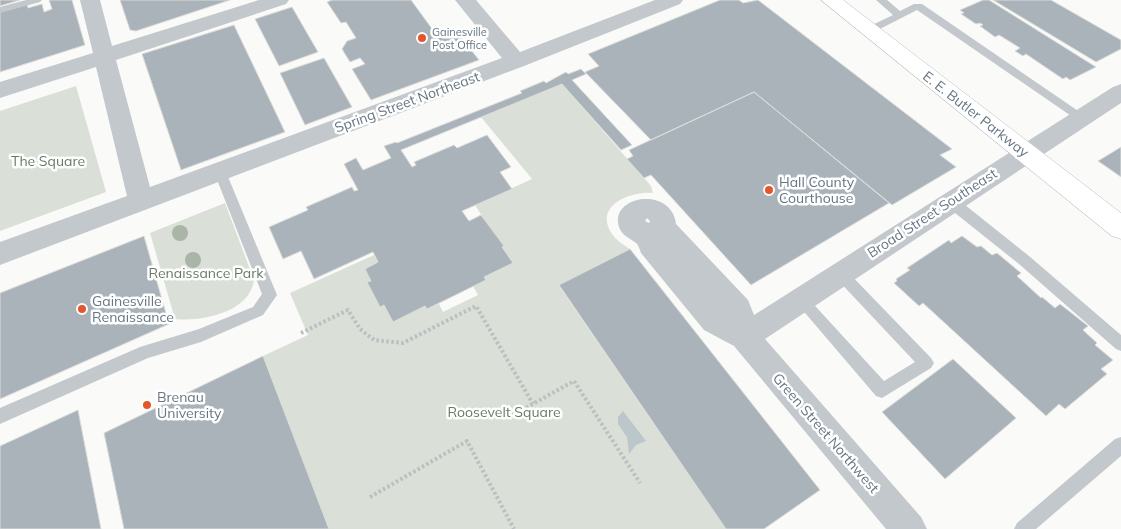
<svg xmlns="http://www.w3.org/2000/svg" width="1121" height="529" font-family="Mulish,sans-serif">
  <rect width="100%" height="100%" fill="#fafaf8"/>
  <path fill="#dadfd7" d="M562 84 651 186 653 193C630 191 593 206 612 234 617 241 624 245 630 249L559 286 726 529H329L263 356 308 335 290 293 374 255 378 262 365 269 393 322 425 306 427 309 439 304 443 312 478 295 473 286 485 280 484 277 512 263 475 205 532 179 481 117Z
    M76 86 106 192 0 231V111Z
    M225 203 254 280C250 312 202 322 175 319L150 233Z"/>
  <path fill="#bbc7cb" d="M623 411 646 441 636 445 629 454 627 437 618 424V417Z"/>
  <path fill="#aab3b9" stroke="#dcdcda" d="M0 0H20L0 6Z
    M49 0H72L85 45 0 72V12L27 4 28 8 42 4 44 12 52 9Z
    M120 0H230L136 31 130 30Z
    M332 0H411L438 37 456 31 479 60 371 100 352 69 365 64 360 58 350 62 342 49 347 41 356 38 346 22 341 23 327 2Z
    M720 0H739L743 3 758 0 952 149 940 155 956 167 892 205 754 92 651 140 585 72 599 66 588 54Z
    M983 0H989L1096 67 1070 80 1066 77 1063 79 1026 54 1023 56 1015 51 1020 48 999 35 995 37 980 26 983 25 980 23 976 24 961 14 964 13 960 10Z
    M993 0H1051L1121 40V49L1096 62Z
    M292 7 318 52 279 66 255 19Z
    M234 25 285 132 181 170 142 54Z
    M324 58 352 107 305 125 280 73Z
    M581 69 586 74 572 80 632 145 621 150 562 84 401 150 412 167 416 165 414 162 454 145 457 148 487 135 511 167 500 172 512 189 462 211 469 221 481 215 504 246 502 247 513 263 484 277 486 280 427 309 425 306 393 322 384 305 380 307 367 282 371 281 365 269 378 262 373 252 314 279 301 251 283 259 269 227 308 210 306 207 352 187 354 191 358 190 344 164 356 158 363 170 391 158 384 146 396 142 397 143 522 93 520 91 544 81 546 83 566 72 568 74Z
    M754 92 889 203 751 285 651 175 644 178 627 159 633 156 629 150Z
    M1121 147V177L1098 161Z
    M144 236 169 324 0 399V293Z
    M962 236 977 247 981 246 992 255 997 253 1021 273 1017 276 1041 298 1042 297 1055 308 1060 304 1088 326 1083 330 1097 343 1095 345 1113 360 1101 369 1107 374 1065 409 1059 404 1046 416 923 303 919 306 894 283 897 281 896 279 910 270 907 268 949 240 951 243Z
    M630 249 820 490 764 529H726L559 285Z
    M263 356 329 529H124L104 433Z
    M953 359 1016 418 945 479 882 412Z
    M78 410 101 529H0V446Z"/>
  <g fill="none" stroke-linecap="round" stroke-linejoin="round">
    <g stroke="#b4b9bd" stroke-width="1">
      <path id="trunk" d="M821 0H843L1121 213V239L1112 236Z"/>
    </g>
    <path stroke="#bbbfc2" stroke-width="4" stroke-dasharray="2.5 2.5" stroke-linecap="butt" d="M301 333 348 310 360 329 374 340 403 343 476 306 533 404
      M513 415 574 381 640 483
      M370 497 467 441 514 529"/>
    <path fill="#c3c8cc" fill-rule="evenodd" d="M26 0H42L40 2 0 13V7Z
      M876 0H887L900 11 914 4H922L1087 117 1085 120H1077L917 10 874 32H866L865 30 866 28 893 15Z
      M220 167 224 169 226 172 277 295 263 315 201 342 148 358 0 424V408L140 347 199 329 253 307 262 294 214 172 216 169Z
      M950 196 955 197 1029 256 1121 335V351L1116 349 1019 264 945 205 944 201 945 197Z
      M840 267 845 269 931 358 934 363 931 368 882 398 876 396 794 300 796 296 801 294 806 296 884 381 915 362 835 277 833 273 835 269Z
      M1121 437V456L1036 529H1014L1017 523 1115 439Z"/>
    <path fill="#c3c8cc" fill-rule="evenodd" d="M80 0H100L112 46 259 0H289L286 4 116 60 150 187 502 58 455 0H476L520 52 655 0H683L680 4 524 66 0 265V242L127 196 96 67 0 98V82L93 53Z
      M1121 84V103L765 339 921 517 927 529H886L734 346 704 330 641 253C640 250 638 244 636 243 630 238 622 236 619 227 609 195 672 186 676 224L748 300 754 315 1113 87ZM647 218 650 221 649 223 645 221Z"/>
    <use href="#trunk" fill="#fff" fill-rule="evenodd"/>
  </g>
  <g fill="#aab4a7">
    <circle cx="180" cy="233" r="8"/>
    <circle cx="193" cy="260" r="8"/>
  </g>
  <g fill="#e4572e" stroke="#fff" stroke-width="2">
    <circle cx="422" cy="38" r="5"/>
    <circle cx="769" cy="190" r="5"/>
    <circle cx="82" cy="309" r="5"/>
    <circle cx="147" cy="405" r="5"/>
  </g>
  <g text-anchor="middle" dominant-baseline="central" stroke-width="5" stroke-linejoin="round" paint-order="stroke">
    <g font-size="11" fill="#657683" stroke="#fff" text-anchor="start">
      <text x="432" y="32">Gainesville<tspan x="432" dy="13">Post Office</tspan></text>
    </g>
    <g font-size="14" fill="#657683" stroke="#fff">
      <text transform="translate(407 102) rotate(-20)">Spring Street Northeast</text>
      <text transform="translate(976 114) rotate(38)">E. E. Butler Parkway</text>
      <text transform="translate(932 213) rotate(-33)">Broad Street Southeast</text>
      <text transform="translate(826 433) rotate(49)">Green Street Northwest</text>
    </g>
    <g font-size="14" fill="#687a64" stroke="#fff">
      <text x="48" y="161">The Square</text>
      <text x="206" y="273">Renaissance Park</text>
      <text x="504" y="412">Roosevelt Square</text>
    </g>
    <g font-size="14" fill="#657683" stroke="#fff" text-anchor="start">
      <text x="779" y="182">Hall County<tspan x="779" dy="16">Courthouse</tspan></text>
      <text x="92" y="301">Gainesville<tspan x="92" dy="16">Renaissance</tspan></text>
      <text x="157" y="397">Brenau<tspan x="157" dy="16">University</tspan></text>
    </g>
  </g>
</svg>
